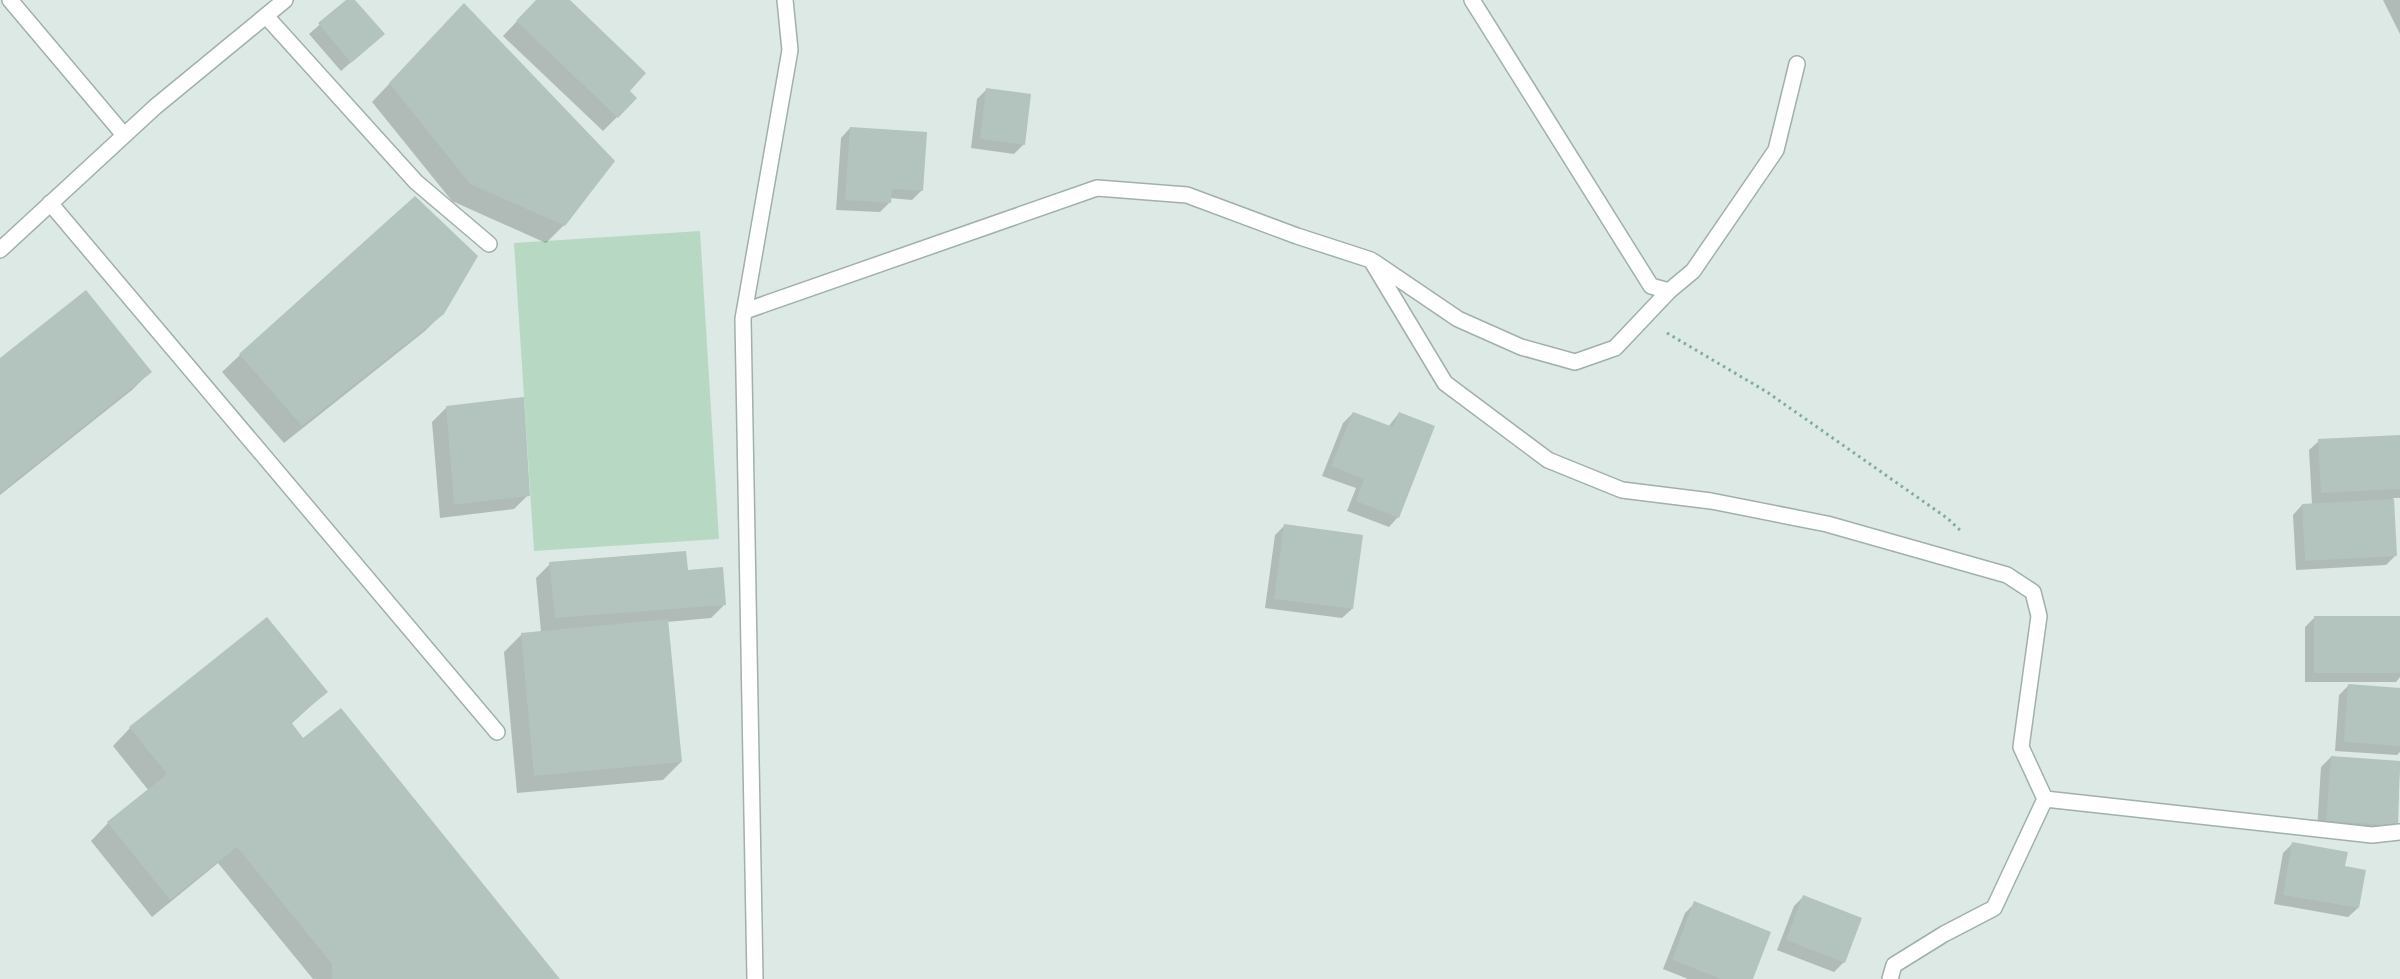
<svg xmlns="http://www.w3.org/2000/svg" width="2400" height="979" font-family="'Sofia Sans Condensed',sans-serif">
  <rect width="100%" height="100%" fill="#dde9e5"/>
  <path fill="#b7d9c4" d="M700 231 719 539 534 551 514 243Z"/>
  <path fill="#0003" d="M348 0H354L383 34 341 71 309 34Z
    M537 0H568L628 91 636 98 603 131 503 36Z
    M2383 0H2400V34Z
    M447 23 613 161 564 225 546 243 452 201 372 102Z
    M987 89 1024 144 1014 154 971 148 977 99Z
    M850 128 922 190 912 200 890 198 889 203 880 212 836 210 841 138Z
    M443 313 425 331 284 443 222 372 240 355Z
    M0 359 150 372 132 390 0 495Z
    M446 408 528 495 514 509 440 518 432 422Z
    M1353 413 1388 427 1399 413 1398 517 1389 527 1347 511 1356 488 1322 476 1343 423Z
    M2400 437V498H2393L2396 555 2386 565 2296 570 2293 515 2302 505 2312 504 2309 450 2319 441Z
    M1285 525 1352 609 1342 618 1265 608 1275 535Z
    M550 564 687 571 725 604 711 618 667 622 681 762 663 780 517 793 504 652 522 634 541 632 536 578Z
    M2315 617H2400V677L2396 682H2305V627Z
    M2348 686 2400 689V752L2397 755 2335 751 2339 695Z
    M326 692 291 724 303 740 559 979H313L218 863 152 917 91 841 108 823 149 791 113 746 130 728Z
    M2331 757 2400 762 2397 825 2387 835 2317 830 2321 767Z
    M2293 843 2358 908 2348 917 2274 904 2283 853Z
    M1803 897 1844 962 1834 972 1777 950 1794 906Z
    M1695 903 1752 979H1688L1663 969 1685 913Z"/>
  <path fill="#b3c3be" d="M346 0H355L385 34 351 63 318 23Z
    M536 0H570L646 73 630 91 637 98 618 118 516 21Z
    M464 3 615 161 565 226 470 184 389 83Z
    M986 88 1031 94 1025 145 980 139Z
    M850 127 927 132 923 191 892 189 891 203 845 200Z
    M415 196 478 256 444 314 302 426 239 354Z
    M86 290 152 372 0 493V358Z
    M524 397 530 496 454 505 446 406Z
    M1353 412 1393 427 1399 412 1435 426 1399 518 1356 501 1364 479 1331 466Z
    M2400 435V489L2321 493 2318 439Z
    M2394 499 2397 556 2305 561 2302 504Z
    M1284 524 1363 535 1353 609 1274 599Z
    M686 551 688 570 723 567 726 605 555 618 549 562Z
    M2314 616H2400V673H2314Z
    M267 617 328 692 291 722 303 738 341 708 560 979H332V964L237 847 170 900 107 822 167 774 129 727Z
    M668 619 682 762 534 776 521 633Z
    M2348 684 2400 688V746L2344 742Z
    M2331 756 2400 761 2398 826 2326 821Z
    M2292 842 2348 852 2345 866 2366 870 2359 908 2283 895Z
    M1803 895 1862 918 1845 963 1786 940Z
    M1694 901 1771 932 1753 979H1721L1672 960Z"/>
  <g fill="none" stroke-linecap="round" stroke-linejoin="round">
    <g stroke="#a1b0ac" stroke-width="18">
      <path id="minor" d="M10 0 124 135
        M1472 0 1651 286 1669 291 1693 271 1776 150 1797 64
        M266 16 416 182 489 244
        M50 203 497 732
        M0 250 155 107 285 0
        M1374 262 1458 319 1521 347 1575 362 1615 348 1669 291
        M745 311 1097 188 1187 195 1297 236 1371 260 1445 383 1548 460 1622 490 1711 501 1827 524 2007 575 2033 592 2039 616 2021 747 2045 799 1994 908 1944 934 1894 965 1890 979
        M2045 799 2372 835 2400 832
        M755 979 743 319 790 50 785 0"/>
    </g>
    <path stroke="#7faba2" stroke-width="3" stroke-dasharray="2.5 4" stroke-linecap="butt" d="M1667 333 1767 392 1947 518 1960 530"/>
    <use href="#minor" stroke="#fff" stroke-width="15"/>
  </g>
</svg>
